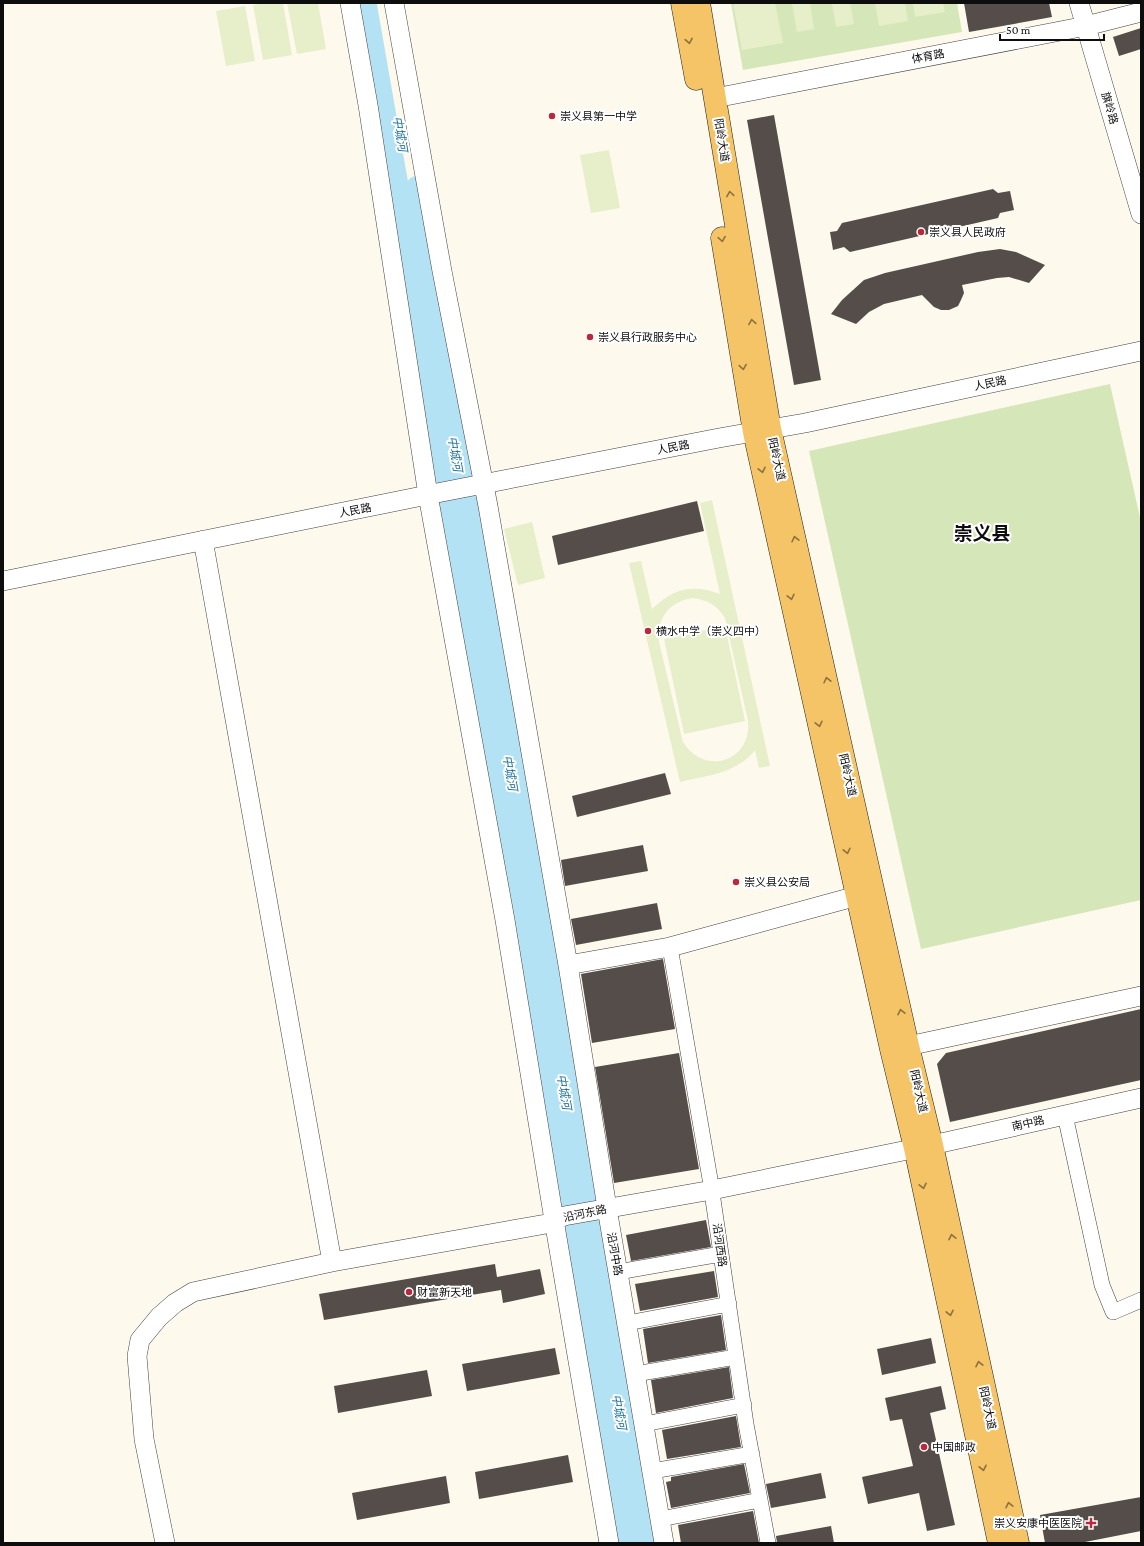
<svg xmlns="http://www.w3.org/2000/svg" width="1144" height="1546" font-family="'Crimson Pro','Noto Sans SC',serif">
  <rect width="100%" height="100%" fill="#fef9ed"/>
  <path fill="#d5e7b8" d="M731 3H957L962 32 743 70Z
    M1110 384 1141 522V900L921 949 809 451Z"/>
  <path fill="#e6efc9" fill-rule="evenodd" d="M265 3H283L292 55 263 60 253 5Z
    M287 3H318L326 49 297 54Z
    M733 3H775L783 43 742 50Z
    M792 3H810L814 29 797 32Z
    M832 3H850L854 24 836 27Z
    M875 3H905L908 21 879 26Z
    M913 3H943L945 12 915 17Z
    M245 6 255 61 226 66 216 11Z
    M609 150 620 208 591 213 580 155Z
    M712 500 770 766 759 768 755 750C736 774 708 775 680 782L629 563 641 561 652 609C674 588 692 584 720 594L700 503ZM693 598C708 600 717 605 725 618L748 721C752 761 705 777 683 742L659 642C656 618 670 601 693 598Z
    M532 522 545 578 518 585 504 529Z
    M725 626 745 721 684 734 664 639Z"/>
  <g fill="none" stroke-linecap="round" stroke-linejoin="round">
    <path stroke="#b3e2f4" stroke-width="25" d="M364 3 445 465 629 1543
      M418 188 649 1543"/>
  </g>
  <path fill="#554d49" d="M964 3H1049L1052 17 969 32Z
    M1141 28V49L1119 56 1113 37Z
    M774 115 821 380 794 385 747 120Z
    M993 189 998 193 1010 191 1014 210 1000 213 998 218 850 252 844 247 833 250 830 232 837 231 842 223Z
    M1000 249 1016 252 1045 265 1029 283 1009 277 997 278 962 285 964 293 961 300 958 306 949 310H941L934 307 922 295 884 304 869 312 856 324 831 314 842 300 864 280 885 273 978 252Z
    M697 501 704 531 558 565 552 536Z
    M665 773 671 794 577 817 572 796Z
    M643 845 648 871 565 886 561 860Z
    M657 903 662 929 576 945 571 919Z
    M663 959 675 1029 592 1043 581 974Z
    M1141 1009V1080L950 1122 937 1064 946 1053Z
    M679 1053 699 1169 614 1183 595 1067Z
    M706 1220 711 1247 631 1261 626 1235Z
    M495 1264 497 1277 540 1269 545 1294 503 1303 501 1290 324 1320 319 1294Z
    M714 1271 718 1297 640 1311 635 1284Z
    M721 1315 726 1350 648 1363 643 1329Z
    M931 1338 936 1363 882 1375 877 1349Z
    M555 1348 560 1374 467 1391 462 1364Z
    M729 1367 733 1398 656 1413 651 1380Z
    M427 1370 432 1396 338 1413 334 1386Z
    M941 1386 946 1409 930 1413 955 1525 927 1531 919 1493 868 1504 862 1477 913 1466 902 1419 890 1421 885 1398Z
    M736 1416 741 1447 667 1459 662 1430Z
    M568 1455 573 1482 479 1499 475 1472Z
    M744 1464 750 1493 671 1508 666 1482 671 1481V1477Z
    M821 1473 826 1498 771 1508 766 1484Z
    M446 1476 450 1503 357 1520 352 1493Z
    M1141 1497V1531L1080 1543H1045L1040 1515Z
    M753 1511 759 1543H681L678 1525Z
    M831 1526 834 1543H777L776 1536Z"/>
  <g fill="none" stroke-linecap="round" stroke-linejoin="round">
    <g stroke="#404040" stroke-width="16">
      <path id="minor" d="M670 947 710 1179 746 1424 768 1543
        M1065 1115 1102 1285 1113 1312 1141 1300
        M618 1272 721 1254
        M627 1323 729 1304
        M635 1374 736 1357
        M644 1424 744 1405
        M652 1471 752 1454
        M660 1519 760 1500"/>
    </g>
    <g stroke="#404040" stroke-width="20">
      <path id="tertiary" d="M350 3 368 105 428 495 505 920 554 1220 609 1543
        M394 3 442 271 488 506 568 965 609 1220 664 1543
        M1079 3 1141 214
        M715 98 1086 26 1141 12
        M203 540 332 1262
        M3 581 442 492 719 438 805 423 1141 351
        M568 965 670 947 857 896
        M908 1046 1141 996
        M165 1543 144 1439 137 1356 140 1340 159 1317 175 1303 193 1292 332 1262 546 1224 564 1216 712 1190 932 1145 1141 1098"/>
    </g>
    <g stroke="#1e1e1e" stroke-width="23">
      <path id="primary" d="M682 3 696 79
        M699 3 770 429 908 1046 932 1145 1018 1543
        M722 238 754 432 891 1049 915 1148 999 1543"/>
    </g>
    <use href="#minor" stroke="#fff" stroke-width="15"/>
    <use href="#tertiary" stroke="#fff" stroke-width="19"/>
    <use href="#primary" stroke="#f4c467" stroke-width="22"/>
  </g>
  <defs><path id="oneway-chevron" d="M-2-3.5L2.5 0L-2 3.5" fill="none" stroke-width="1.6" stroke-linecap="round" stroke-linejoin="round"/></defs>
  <g stroke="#8c723e">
    <use href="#oneway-chevron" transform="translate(689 41) rotate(79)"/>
    <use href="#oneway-chevron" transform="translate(730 194) rotate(-99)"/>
    <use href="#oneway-chevron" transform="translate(722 239) rotate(81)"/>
    <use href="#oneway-chevron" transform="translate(752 322) rotate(-99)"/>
    <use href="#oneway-chevron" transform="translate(743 367) rotate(81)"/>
    <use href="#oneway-chevron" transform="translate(762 470) rotate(78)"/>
    <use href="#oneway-chevron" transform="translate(795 539) rotate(-103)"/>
    <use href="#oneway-chevron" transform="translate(791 597) rotate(77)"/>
    <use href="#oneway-chevron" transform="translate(827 680) rotate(-103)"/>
    <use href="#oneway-chevron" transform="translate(819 724) rotate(77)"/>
    <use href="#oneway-chevron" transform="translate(847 851) rotate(77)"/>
    <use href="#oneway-chevron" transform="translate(901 1012) rotate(-102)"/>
    <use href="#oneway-chevron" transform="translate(923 1186) rotate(78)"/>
    <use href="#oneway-chevron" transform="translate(952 1237) rotate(-102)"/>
    <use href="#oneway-chevron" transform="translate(950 1313) rotate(78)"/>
    <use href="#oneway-chevron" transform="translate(979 1364) rotate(-102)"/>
    <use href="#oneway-chevron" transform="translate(983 1468) rotate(78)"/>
    <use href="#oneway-chevron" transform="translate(1009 1505) rotate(-102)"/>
  </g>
  <g fill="#b8293e" stroke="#fff" stroke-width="1.5">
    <circle cx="552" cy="116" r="4"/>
    <circle cx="921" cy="232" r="4"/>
    <circle cx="590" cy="337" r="4"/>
    <circle cx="648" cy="631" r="4"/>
    <circle cx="736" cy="882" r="4"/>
    <circle cx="409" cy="1292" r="4"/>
    <circle cx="924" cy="1447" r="4"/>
    <path d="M1089 1517h4v4h4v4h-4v4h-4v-4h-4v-4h4z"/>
  </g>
  <g text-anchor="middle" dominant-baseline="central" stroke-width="4" stroke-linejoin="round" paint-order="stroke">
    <g font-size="11" fill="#0d0d0d" stroke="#fff">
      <text transform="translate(928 56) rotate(-11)">体育路</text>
      <text transform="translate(1110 108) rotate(74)">旗岭路</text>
      <text transform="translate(722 140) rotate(81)">阳岭大道</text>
      <text transform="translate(990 383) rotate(-12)">人民路</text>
      <text transform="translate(673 447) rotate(-11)">人民路</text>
      <text transform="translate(777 459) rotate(77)">阳岭大道</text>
      <text transform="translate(355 510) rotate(-11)">人民路</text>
      <text transform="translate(848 775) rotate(77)">阳岭大道</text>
      <text transform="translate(919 1091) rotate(77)">阳岭大道</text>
      <text transform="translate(1028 1123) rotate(-13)">南中路</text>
      <text transform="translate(585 1213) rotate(-12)">沿河东路</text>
      <text transform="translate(720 1245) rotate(82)">沿河西路</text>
      <text transform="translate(615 1254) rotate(80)">沿河中路</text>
      <text transform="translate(988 1408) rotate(78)">阳岭大道</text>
    </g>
    <g font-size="11" fill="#0d0d0d" stroke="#fff" text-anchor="start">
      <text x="560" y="116">崇义县第一中学</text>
      <text x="929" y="232">崇义县人民政府</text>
      <text x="598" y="337">崇义县行政服务中心</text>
      <text x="656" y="631">横水中学（崇义四中）</text>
      <text x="744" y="882">崇义县公安局</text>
      <text x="417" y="1292">财富新天地</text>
      <text x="932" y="1447">中国邮政</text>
      <text x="1082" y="1523" text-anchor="end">崇义安康中医医院</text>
    </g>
    <g font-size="12" font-style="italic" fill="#1a6f9a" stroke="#fff">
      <text transform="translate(400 134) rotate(80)">中城河</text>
      <text transform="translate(455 454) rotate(80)">中城河</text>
      <text transform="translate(510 773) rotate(80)">中城河</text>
      <text transform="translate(564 1092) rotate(80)">中城河</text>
      <text transform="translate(619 1412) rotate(80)">中城河</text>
    </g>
    <g font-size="19" font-weight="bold" fill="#0d0d0d" stroke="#fff">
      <text x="982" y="533">崇义县</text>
    </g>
  </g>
  <rect width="1144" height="1546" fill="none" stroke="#0d0d0d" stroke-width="8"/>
  <path d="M1000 34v6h104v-6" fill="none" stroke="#0d0d0d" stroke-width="2"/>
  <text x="1006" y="34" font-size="12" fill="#0d0d0d" stroke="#ffffff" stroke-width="3" paint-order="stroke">50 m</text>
</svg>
